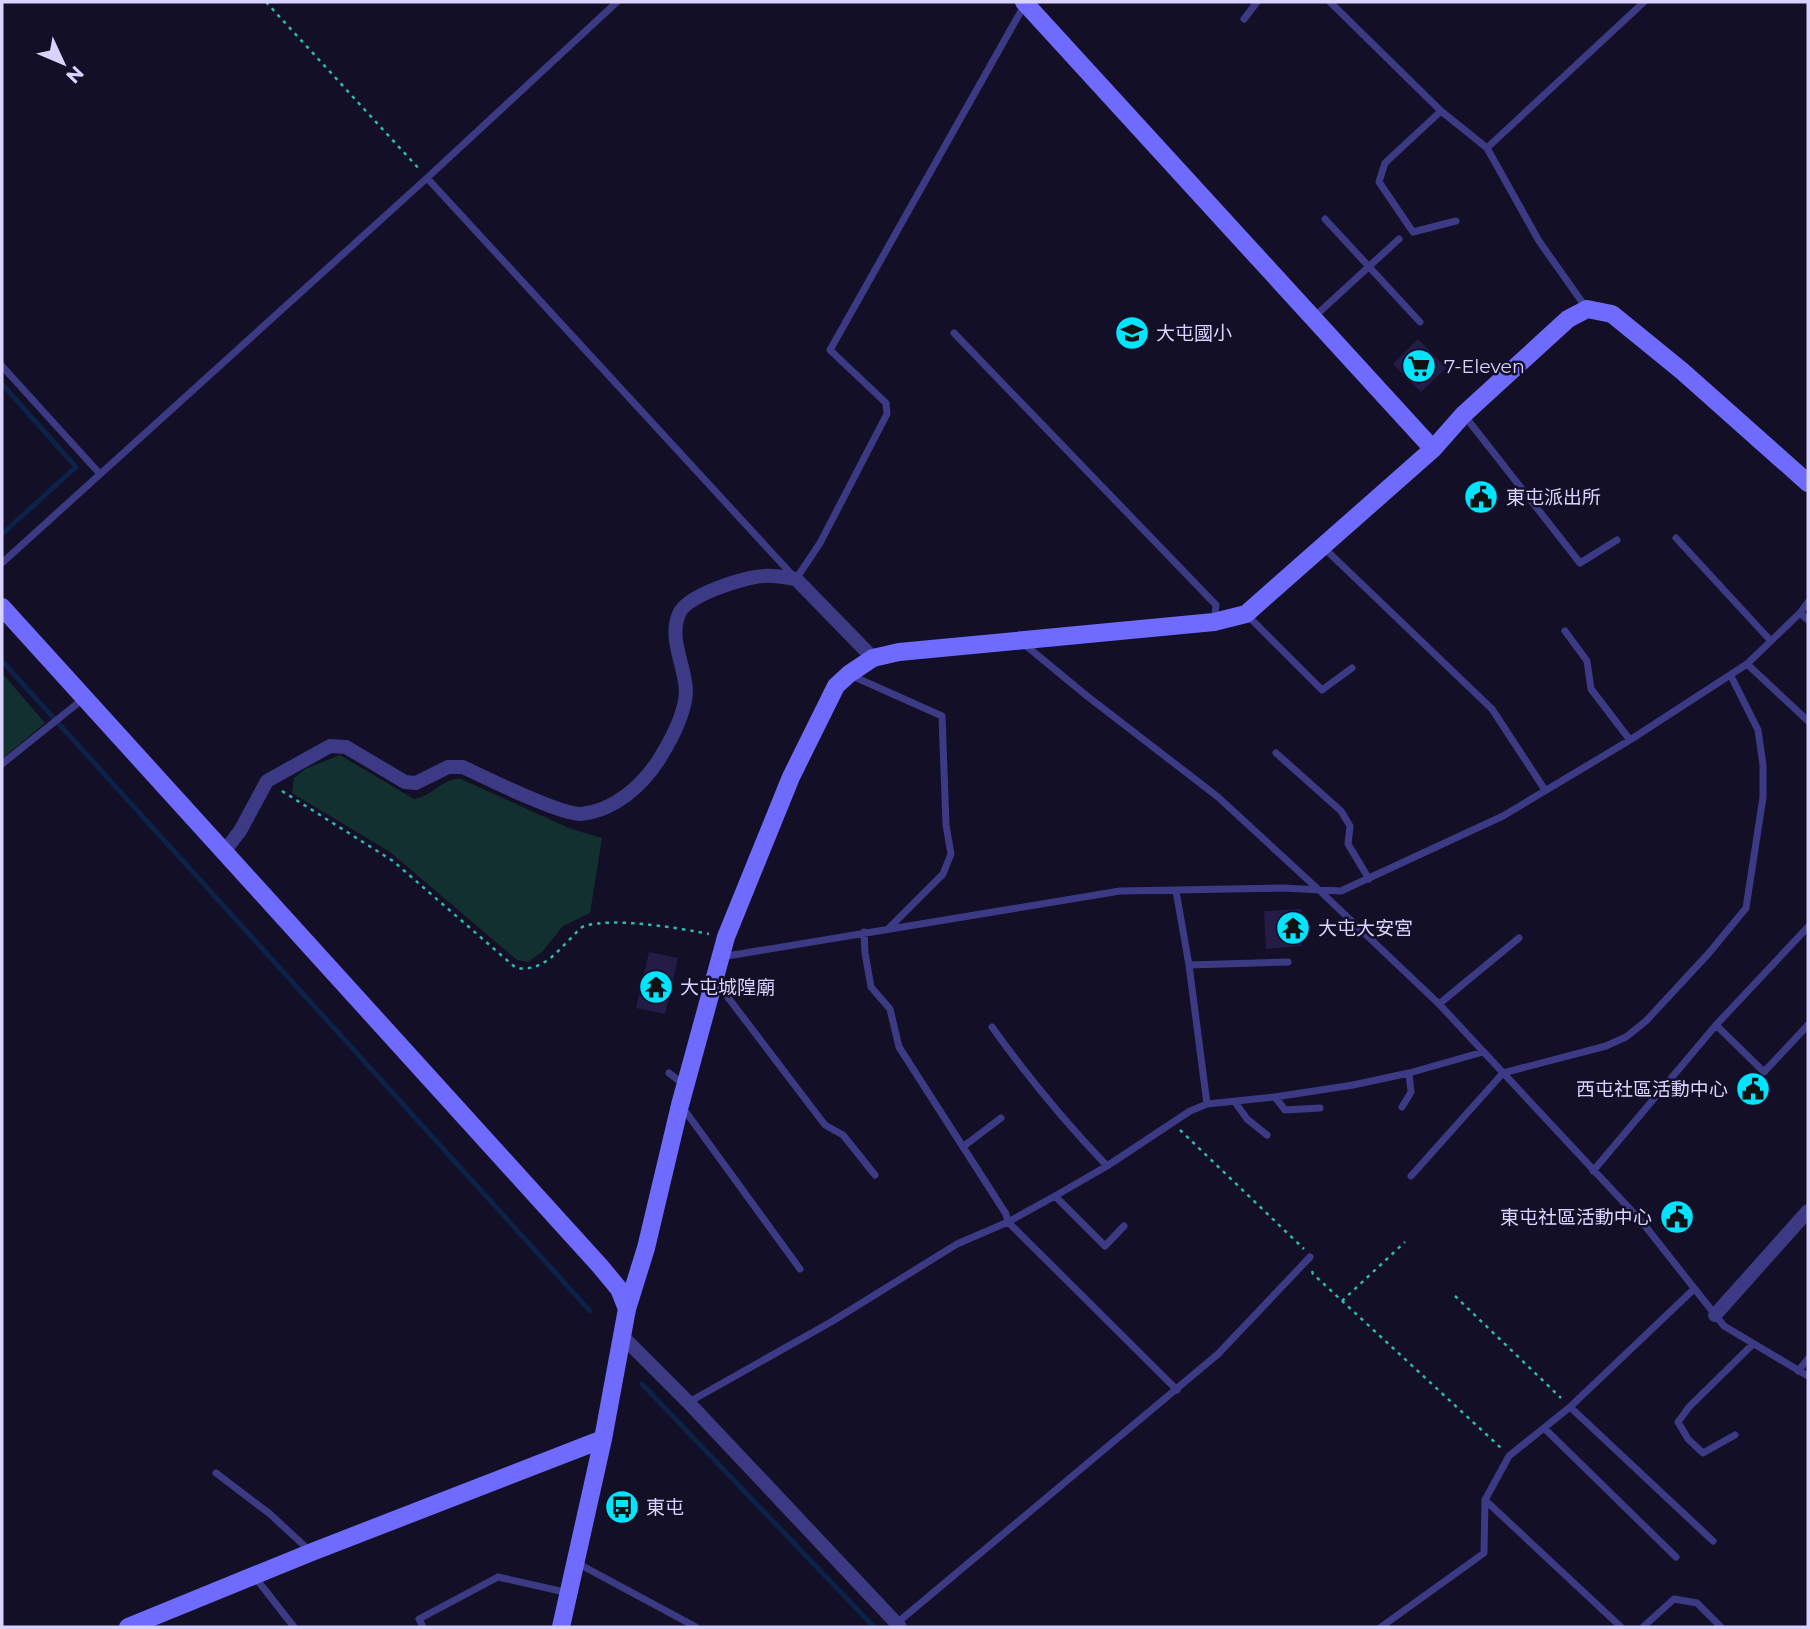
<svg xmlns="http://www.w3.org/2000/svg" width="1810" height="1629" font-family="Montserrat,'Noto Sans TC',sans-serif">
  <rect width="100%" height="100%" fill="#130f26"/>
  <path fill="#12302f" d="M2 673 45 723 2 759Z
    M340 755 414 799C432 797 443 777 461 779L571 829 602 838 590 913 563 926 542 952 528 962 517 960 390 852 292 793 294 778 305 769Z"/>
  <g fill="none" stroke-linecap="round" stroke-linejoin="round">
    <path stroke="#0c2248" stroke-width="5" d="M2 384 76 467 2 534
      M2 661 590 1311
      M642 1384 874 1627"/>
  </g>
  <path fill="#241b47" d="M1418 339 1446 368 1421 392 1393 364Z
    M1301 909V946L1266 949 1264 911Z
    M649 952 678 958 665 1014 636 1008Z"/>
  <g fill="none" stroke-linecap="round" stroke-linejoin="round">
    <path stroke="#2fb8b0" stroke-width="2.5" stroke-dasharray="3.5 5" stroke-linecap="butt" d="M266 2 420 170
      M282 791 393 861 516 968C542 972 556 953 573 936 577 932 580 927 585 926 613 917 679 928 709 934
      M1180 1130 1304 1249
      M1312 1271 1313 1274 1501 1448
      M1455 1296 1561 1398
      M1342 1301 1405 1242"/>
    <path stroke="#3d3a85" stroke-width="7" d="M1330 2 1441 111 1487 148
      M1244 19 1257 2
      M1441 111 1385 163 1379 182 1413 232 1456 221
      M427 178 796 579 820 543 887 414 886 403 830 350 1025 4
      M1325 219 1420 322
      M1587 309 1539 241 1487 148 1644 2
      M1314 317 1399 239
      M954 333 1216 605 1214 622
      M2 366 100 474
      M1464 415 1580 563 1617 540
      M1676 538 1770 640
      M1324 548 1492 709 1545 790
      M2 563 427 178 617 2
      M1800 613 1808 620
      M1246 614 1322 690 1352 668
      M1565 631 1587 661 1591 689 1630 740
      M1024 644 1087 696 1218 797 1320 891 1439 1004 1642 1222 1724 1326 1808 1376
      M1747 664 1808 721
      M850 675 942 716 946 825 951 854 943 874 888 929
      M1276 753 1341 811 1350 826 1348 844 1369 879
      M2 764 83 699
      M1176 891 1189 965 1207 1104
      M864 932 865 953 871 987 890 1009 899 1047 1006 1214 1008 1222 1177 1390
      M721 957 1120 891 1283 888 1341 891 1503 816 1630 740 1747 664 1800 613 1808 602
      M1189 965 1288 962
      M717 983 825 1125 843 1135 875 1175
      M1439 1004 1519 938
      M1716 1025 1764 1072 1808 1025
      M992 1027C1027 1076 1065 1122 1107 1166
      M669 1073 683 1084
      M1275 1097 1285 1110 1320 1108
      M1235 1102 1247 1119 1267 1135
      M1402 1107 1411 1092 1409 1073
      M683 1108 800 1269
      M964 1146 1001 1118
      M1593 1171 1716 1025 1808 927
      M1411 1176 1503 1073 1606 1046 1626 1037 1646 1021 1709 953 1746 908 1763 797V765L1758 730 1731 676
      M1055 1196 1105 1246 1124 1226
      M1798 1371 1808 1359
      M689 1402 831 1322 957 1244 1008 1222 1055 1196 1107 1166 1190 1111 1207 1104 1275 1097 1353 1085 1409 1073 1483 1052
      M1570 1407 1713 1541
      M1544 1428 1676 1557
      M1735 1435 1703 1453 1688 1439 1678 1422 1689 1407 1753 1344
      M216 1473 270 1514 311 1552
      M1485 1500 1621 1627
      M577 1563 696 1627
      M254 1576 294 1627
      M897 1623 1218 1354 1310 1257
      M423 1627 419 1619 498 1577 569 1593
      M1381 1627 1484 1553 1485 1500 1509 1456 1570 1407 1694 1289
      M1643 1627 1674 1599 1697 1603 1721 1627"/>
    <path stroke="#3d3a85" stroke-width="14" d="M223 853 240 831 267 781 330 746 346 747 405 782 416 783 448 767H463C486 778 561 815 581 814 613 811 641 787 658 761 670 742 685 715 686 692 686 667 668 639 679 614 686 595 745 577 764 576 775 575 786 578 796 579L873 658
      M1715 1315 1808 1211
      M623 1337 688 1402 900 1627"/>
    <path stroke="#6f6bff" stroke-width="18" d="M1024 2 1433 449
      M2 607 600 1266 619 1289 627 1309
      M128 1627 312 1552 603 1439
      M561 1627 603 1439 627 1309 646 1248 680 1105 726 937 791 777 836 686 849 674 873 658 899 652 1214 622 1246 614 1433 449 1463 415 1568 319 1587 309 1612 314 1682 371 1808 483"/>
  </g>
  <defs>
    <g id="school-disc" transform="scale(1.75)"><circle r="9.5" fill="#00e5ff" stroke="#130f26"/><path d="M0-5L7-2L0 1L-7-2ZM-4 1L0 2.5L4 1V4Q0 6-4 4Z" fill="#111"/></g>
    <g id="supermarket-disc" transform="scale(1.75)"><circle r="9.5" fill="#00e5ff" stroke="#130f26"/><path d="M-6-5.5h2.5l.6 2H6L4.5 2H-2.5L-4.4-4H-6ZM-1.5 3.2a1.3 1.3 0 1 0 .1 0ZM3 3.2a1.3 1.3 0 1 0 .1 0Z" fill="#111"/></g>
    <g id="civic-disc" transform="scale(1.75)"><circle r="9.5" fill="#00e5ff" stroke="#130f26"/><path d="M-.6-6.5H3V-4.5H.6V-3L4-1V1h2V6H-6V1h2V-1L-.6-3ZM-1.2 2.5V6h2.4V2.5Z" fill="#111"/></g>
    <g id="temple-disc" transform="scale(1.75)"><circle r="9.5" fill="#00e5ff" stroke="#130f26"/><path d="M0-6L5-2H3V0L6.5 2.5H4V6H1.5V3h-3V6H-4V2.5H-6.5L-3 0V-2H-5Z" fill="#111"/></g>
    <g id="bus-disc" transform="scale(1.75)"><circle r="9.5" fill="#00e5ff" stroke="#130f26"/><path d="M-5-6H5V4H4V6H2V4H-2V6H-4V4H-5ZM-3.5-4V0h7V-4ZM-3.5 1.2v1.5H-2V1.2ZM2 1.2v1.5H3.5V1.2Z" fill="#111"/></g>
  </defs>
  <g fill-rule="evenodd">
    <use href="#school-disc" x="1132" y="333"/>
    <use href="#supermarket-disc" x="1419" y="366"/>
    <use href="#civic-disc" x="1481" y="497"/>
    <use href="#temple-disc" x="1293" y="928"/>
    <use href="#temple-disc" x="656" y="987"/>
    <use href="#civic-disc" x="1753" y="1089"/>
    <use href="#civic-disc" x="1677" y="1217"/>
    <use href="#bus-disc" x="622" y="1507"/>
  </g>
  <g text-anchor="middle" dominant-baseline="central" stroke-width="5" stroke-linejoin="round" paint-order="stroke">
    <g font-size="19" fill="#d9d4ff" stroke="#130f26" text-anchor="start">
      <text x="1156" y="333">大屯國小</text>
      <text x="1444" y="366">7-Eleven</text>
      <text x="1506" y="497">東屯派出所</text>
      <text x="1318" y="928">大屯大安宮</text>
      <text x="680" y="987">大屯城隍廟</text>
      <text x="1728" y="1089" text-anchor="end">西屯社區活動中心</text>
      <text x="1652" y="1217" text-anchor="end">東屯社區活動中心</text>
      <text x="646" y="1507">東屯</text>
    </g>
  </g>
  <rect width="1810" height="1629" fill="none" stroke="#d9d4ff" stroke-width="7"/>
  <g transform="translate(63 63) rotate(134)" stroke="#130f26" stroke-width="5" paint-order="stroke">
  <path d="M0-5L12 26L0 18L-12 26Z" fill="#d9d4ff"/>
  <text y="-10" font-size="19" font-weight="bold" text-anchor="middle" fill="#d9d4ff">N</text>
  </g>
</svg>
